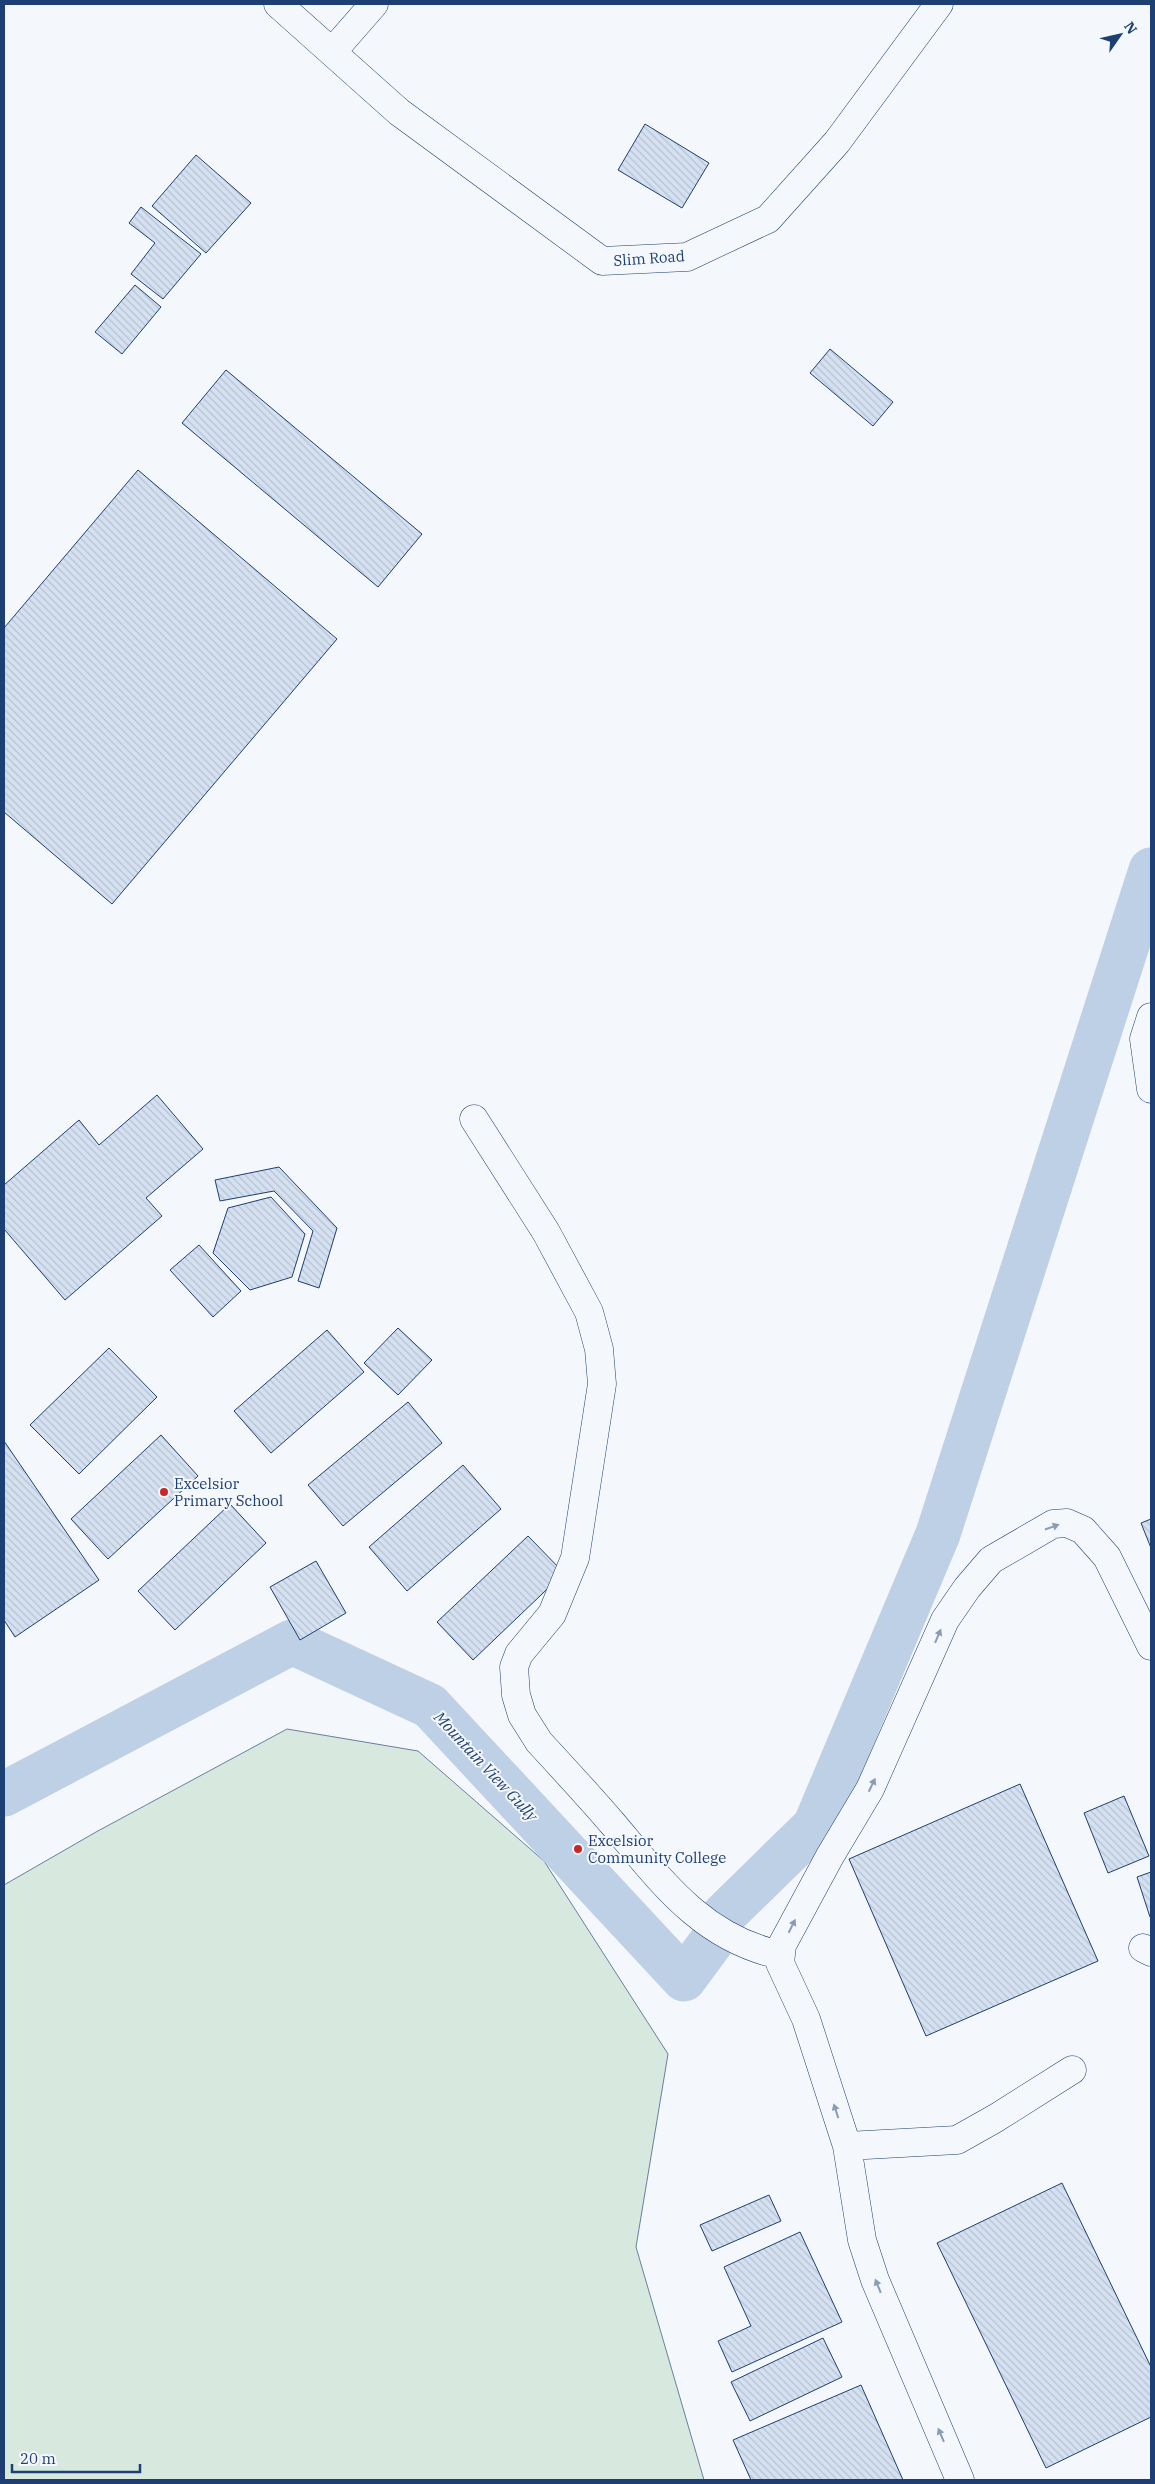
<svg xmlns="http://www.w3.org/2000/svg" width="1155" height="2484" font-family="'IBM Plex Serif',serif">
  <defs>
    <pattern id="building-back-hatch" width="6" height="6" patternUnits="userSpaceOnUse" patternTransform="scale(1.25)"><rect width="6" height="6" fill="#d5e0f0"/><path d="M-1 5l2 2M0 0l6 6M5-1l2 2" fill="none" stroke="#b6c1d1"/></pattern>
  </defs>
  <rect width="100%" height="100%" fill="#f4f7fb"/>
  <path fill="#d7e8df" stroke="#687fa3" d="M287 1729 418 1751 544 1861 668 2054 636 2247 704 2480H4V1885L96 1832Z"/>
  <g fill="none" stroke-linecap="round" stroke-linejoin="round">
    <path stroke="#bed0e5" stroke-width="45" d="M4 1794 292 1642 430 1706 684 1979 712 1941
      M724 1915 815 1826 938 1534 1151 870"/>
  </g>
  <path fill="url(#building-back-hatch)" stroke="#1d3f73" d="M645 124 709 163 682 208 618 170Z
    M196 155 251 203 206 253 152 206Z
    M141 207 201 254 163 299 131 274 155 243 129 223Z
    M135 285 161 307 122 354 95 332Z
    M830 349 893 402 873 426 810 373Z
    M226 370 422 534 378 587 182 423Z
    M138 470 337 639 112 904 4 812V628Z
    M157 1095 203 1149 146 1198 162 1216 65 1300 4 1229V1185L79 1120 99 1145Z
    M279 1167 337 1228 319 1288 298 1281 313 1231 274 1191 220 1201 215 1180Z
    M271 1197 305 1234 292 1277 250 1290 213 1253 228 1208Z
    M199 1245 241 1291 213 1317 170 1270Z
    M398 1328 432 1360 398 1395 364 1363Z
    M327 1330 364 1372 271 1453 234 1411Z
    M109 1348 157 1397 79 1474 30 1425Z
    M408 1402 442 1443 343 1526 308 1485Z
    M161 1435 198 1476 108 1559 71 1519Z
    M4 1441 99 1580 15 1637 4 1620Z
    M463 1465 501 1509 407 1591 369 1547Z
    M230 1504 266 1543 175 1630 138 1591Z
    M1151 1519V1548L1141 1523Z
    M528 1536 564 1573 473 1660 437 1622Z
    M316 1561 346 1613 300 1640 270 1587Z
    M1020 1784 1098 1961 926 2036 849 1859Z
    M1124 1796 1149 1856 1108 1873 1084 1813Z
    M1151 1872V1916L1150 1917 1137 1877Z
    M1062 2183 1151 2367V2417L1046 2468 937 2243Z
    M769 2195 781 2221 712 2251 700 2225Z
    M800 2232 842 2322 732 2372 718 2341 751 2326 724 2267Z
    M823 2338 842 2377 750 2421 731 2382Z
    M861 2385 903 2480H751L733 2440Z"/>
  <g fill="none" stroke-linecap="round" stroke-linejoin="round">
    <g stroke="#1d3f73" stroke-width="29">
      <path id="minor" d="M278 4 399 112 602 261 687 257 768 219 837 142 939 4
        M332 52 374 4
        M1151 1017 1144 1039 1151 1089
        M474 1119 546 1232 589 1312 599 1349 602 1384 575 1558 552 1614 519 1654 514 1667 516 1695 522 1715 539 1742C564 1769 589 1796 613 1824 662 1882 702 1938 780 1955
        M1143 1948 1151 1952
        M847 2146 957 2140 996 2118 1072 2070
        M960 2480 875 2280 862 2240 847 2146 806 2019 780 1963 782 1945 830 1856 870 1789 945 1620 967 1588 991 1560 1053 1524 1067 1523 1083 1530 1107 1557 1151 1646"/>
    </g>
    <use href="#minor" stroke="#f4f7fb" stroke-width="28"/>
  </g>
  <defs><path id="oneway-solid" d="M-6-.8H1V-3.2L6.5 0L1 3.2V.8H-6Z" transform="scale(1.25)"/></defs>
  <g fill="#889bb7">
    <use href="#oneway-solid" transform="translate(1052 1527) rotate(-19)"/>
    <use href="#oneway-solid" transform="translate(938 1636) rotate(-67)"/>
    <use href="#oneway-solid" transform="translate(872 1785) rotate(-64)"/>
    <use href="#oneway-solid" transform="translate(792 1926) rotate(-63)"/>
    <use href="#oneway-solid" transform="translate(836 2111) rotate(-108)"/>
    <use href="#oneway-solid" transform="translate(878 2286) rotate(-112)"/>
    <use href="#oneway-solid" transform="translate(941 2435) rotate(-113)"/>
  </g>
  <g fill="#c62828" stroke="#f4f7fb" stroke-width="2">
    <circle cx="164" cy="1492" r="5"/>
    <circle cx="578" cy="1849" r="5"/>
  </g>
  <g text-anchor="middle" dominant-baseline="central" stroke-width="4" stroke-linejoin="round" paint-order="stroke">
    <g font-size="15" fill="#1d3f73" stroke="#f4f7fb">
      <text transform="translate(649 258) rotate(-4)">Slim Road</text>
    </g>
    <g font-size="15" fill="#1d3f73" stroke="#f4f7fb" text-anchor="start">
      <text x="174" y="1483">Excelsior<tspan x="174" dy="17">Primary School</tspan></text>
      <text x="588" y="1840">Excelsior<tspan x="588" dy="17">Community College</tspan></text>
    </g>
    <g font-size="16" font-style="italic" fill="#1d3f73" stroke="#f4f7fb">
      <text transform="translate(486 1766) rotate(47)">Mountain View Gully</text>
    </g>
  </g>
  <rect width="1155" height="2484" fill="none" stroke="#1d3f73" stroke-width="10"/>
  <g transform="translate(1120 35) rotate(56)" stroke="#f4f7fb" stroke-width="4" paint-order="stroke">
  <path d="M0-4L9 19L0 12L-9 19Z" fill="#1d3f73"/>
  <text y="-8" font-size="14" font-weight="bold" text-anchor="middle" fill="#1d3f73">N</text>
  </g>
  <path d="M12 2464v8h128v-8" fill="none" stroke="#1d3f73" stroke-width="2.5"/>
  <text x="20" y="2464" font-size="15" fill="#1d3f73" stroke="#f4f7fb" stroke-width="4" paint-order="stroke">20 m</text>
</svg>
